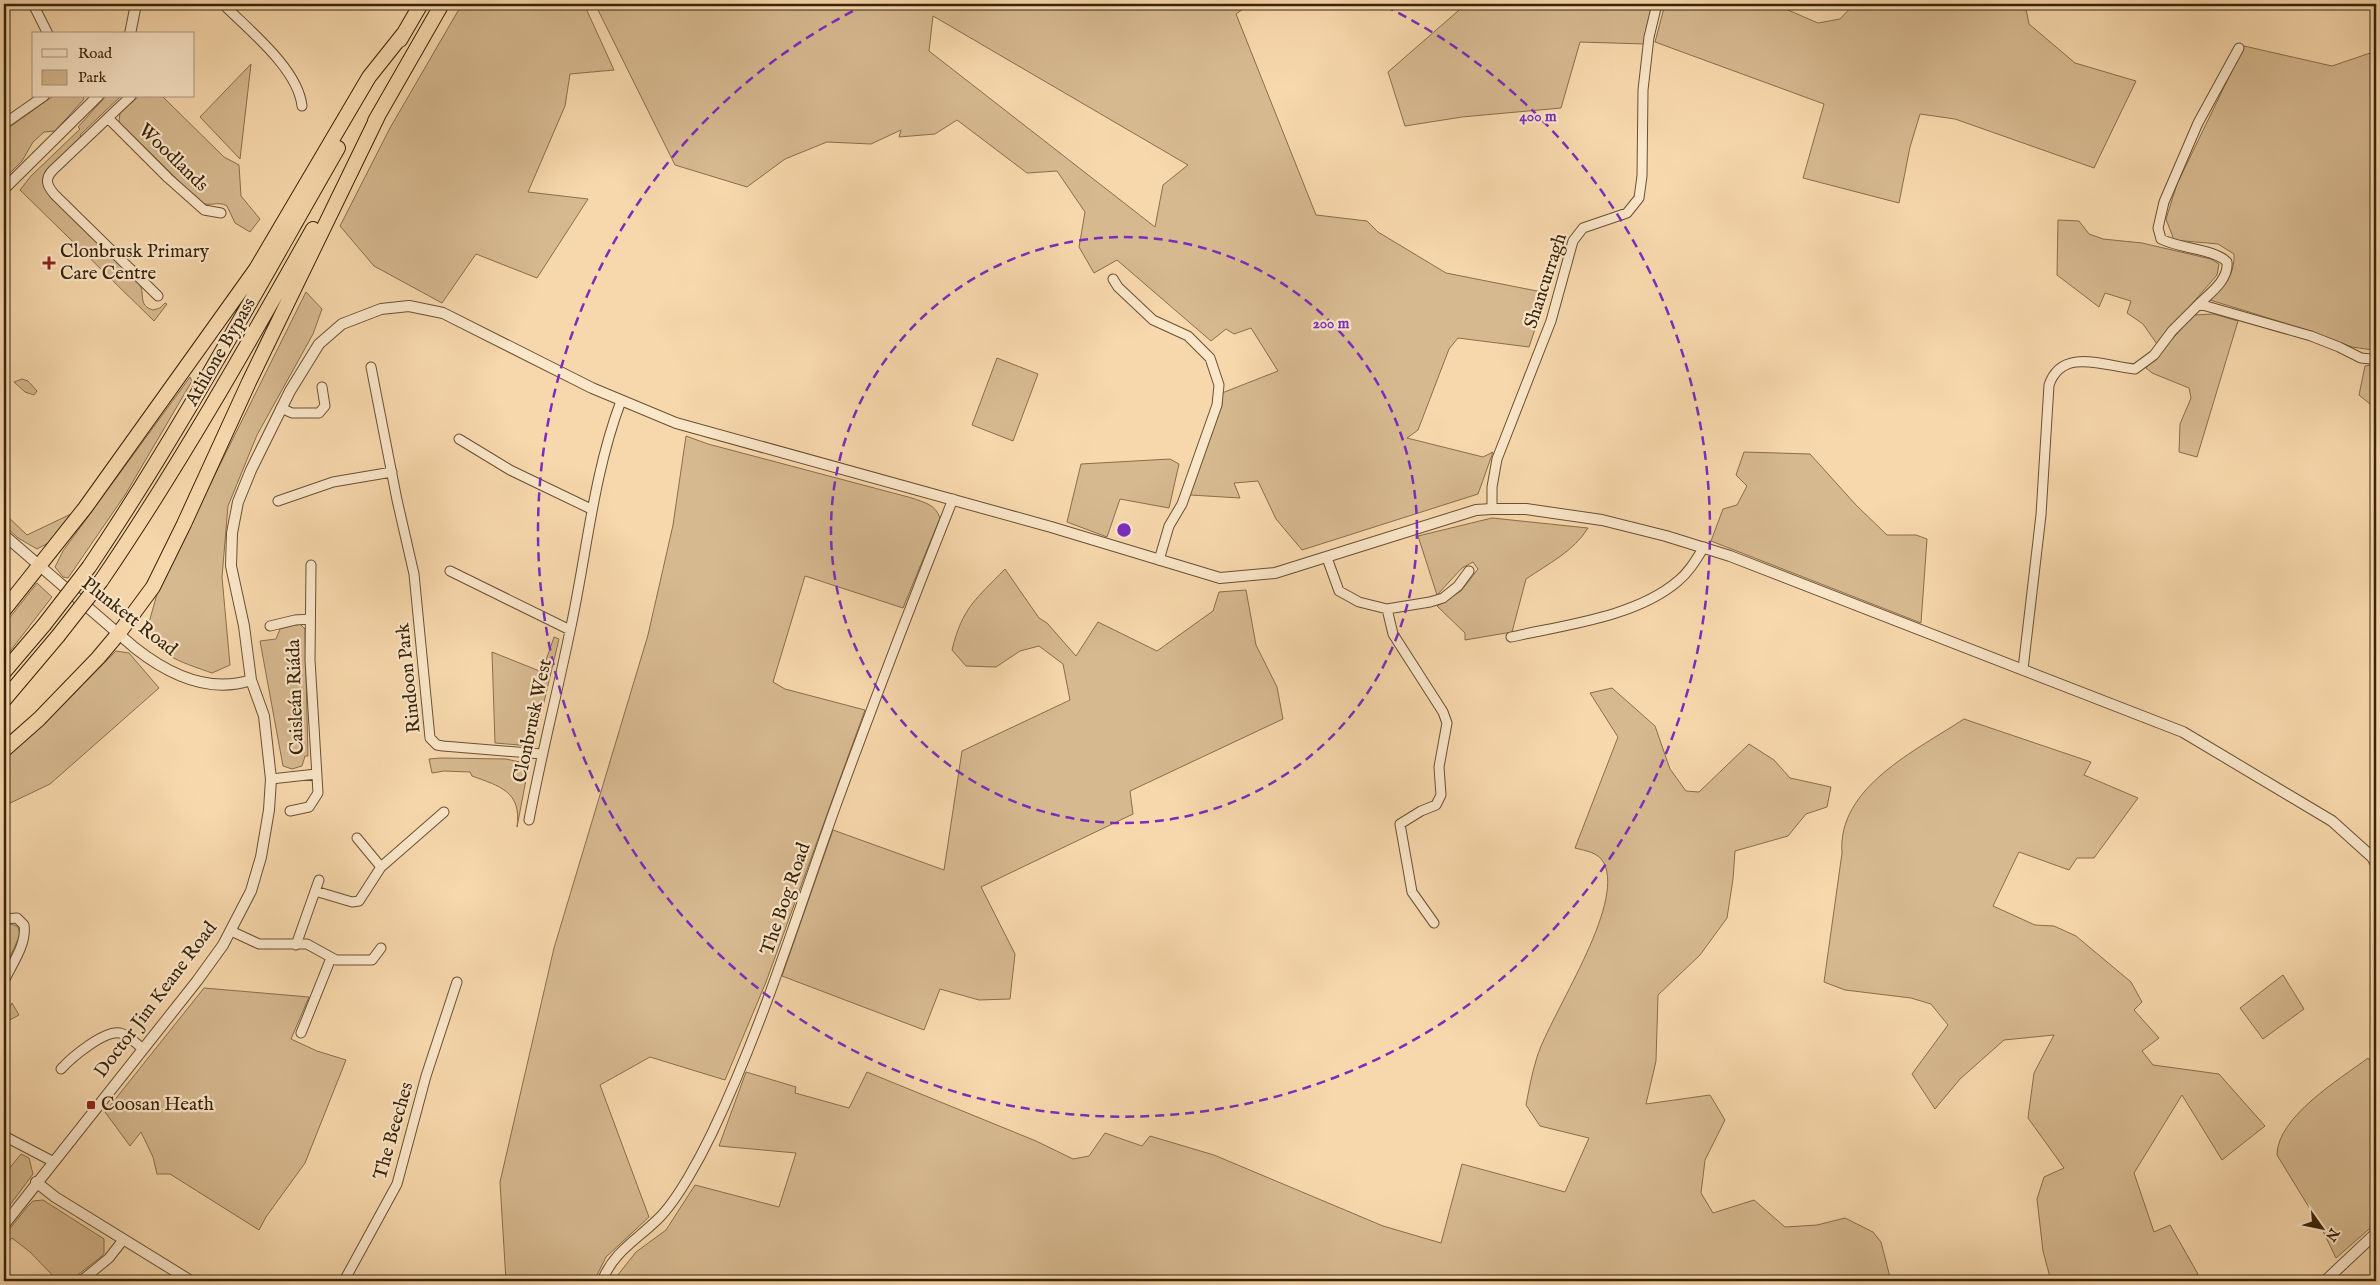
<svg xmlns="http://www.w3.org/2000/svg" width="2380" height="1285" font-family="'IM FELL English',serif">
  <rect width="100%" height="100%" fill="#f7d8ac"/>
  <filter id="stains"><feTurbulence type="fractalNoise" baseFrequency=".004" numOctaves="4"/><feColorMatrix values="0 0 0 0 .2 0 0 0 0 .09 0 0 0 0 .02 0 0 0 .5 -.17"/></filter>
  <radialGradient id="worn" r=".72"><stop offset=".6" stop-color="#630" stop-opacity="0"/><stop offset="1" stop-color="#630" stop-opacity=".3"/></radialGradient>
  <path fill="#d7b990" stroke="#886e4d" fill-rule="evenodd" d="M462 4H584L614 70 570 74 565 106 528 192 588 199 537 278 476 254 442 303 374 266 340 226 390 128Z
    M595 4H1250L1236 14 1316 215 1367 221 1378 232 1446 273 1547 293 1529 347 1458 338 1449 349 1418 430 1407 438 1483 457 1493 452 1478 494 1302 550 1276 519 1258 481 1234 483 1240 498 1190 495 1222 405V393L1278 371 1251 328 1234 334 1226 329 1211 341 1117 260 1094 273 1079 247 1085 212 1057 171 1027 173 957 120 935 134 899 137 901 130 871 144 827 142 785 159 747 187 675 165ZM933 16 1188 165 1163 185 1155 227 929 51Z
    M1466 4H1654L1645 44 1580 42 1561 108 1462 117 1405 126 1388 72Z
    M1665 4H1774L1818 23 1840 19 1854 4H2025L2029 24 2075 63 2136 81 2094 168 1955 119 1920 114 1910 147 1899 203 1803 178 1824 104 1655 42Z
    M2244 46 2332 66 2376 51V347L2373 350 2352 347 2304 329 2210 300C2224 285 2235 275 2234 254L2218 244 2174 240 2166 219 2177 184Z
    M251 64 240 159 200 117Z
    M53 96H83L84 99 55 131 44 132 33 142 22 161 4 179V131Z
    M106 96H121L80 135 81 137 46 171 43 183 59 204 139 283C146 294 137 305 153 310L160 308 165 303 167 304 154 321 20 190 31 176 80 129 78 127Z
    M139 96H162L224 157 239 165 241 196 260 219 250 232 235 223 227 206C217 200 210 208 200 202L119 122 120 113Z
    M2058 220 2079 221 2089 234 2103 239 2142 243 2211 259 2219 264 2217 275 2157 344 2143 324 2127 313 2131 301 2105 293 2099 307 2057 275Z
    M306 292 322 309 313 334 257 435 228 506 222 577 230 665 212 673C187 664 160 657 146 633L159 587Z
    M2214 314 2238 321 2197 457 2179 452 2180 424 2191 398 2189 388 2152 373 2146 368 2194 315Z
    M997 358 1038 374 1013 441 972 425Z
    M2376 364V409L2359 395 2365 366Z
    M190 377 192 381 125 495 68 578 63 577 55 567 63 551Z
    M22 379 28 381 37 391 34 395 25 392 14 382Z
    M686 436 708 444 912 498C925 503 935 504 940 518L903 608 805 576 773 682 785 689 865 710 766 982 725 1080 650 1057 600 1085 649 1217 606 1257 594 1281H506L500 1182 554 948 648 635 673 525Z
    M1744 452 1810 454 1856 505 1887 535H1916L1927 539 1921 623 1711 541 1723 509 1737 505 1747 486 1736 475Z
    M1170 459 1179 464 1169 508 1120 499 1107 537 1067 522 1081 464Z
    M4 513 27 535 71 514 52 541 37 549 18 538 4 525Z
    M1492 518 1588 528C1574 551 1548 564 1526 579L1512 632 1465 640V633L1437 606 1461 591 1478 569 1473 562 1462 568 1437 595 1418 536Z
    M1005 569 1039 618 1047 623 1076 656 1098 622 1157 651 1213 611 1219 592 1246 590 1256 645 1277 687 1283 719 1130 791 1133 814 981 887 1015 954 1010 999 979 1000 940 989 924 1030 782 976 833 830 944 870 962 751 1070 700 1063 664 1039 646 1020 651 996 667 966 666 952 650C962 608 976 599 1005 569Z
    M37 583 52 597 4 659V625Z
    M300 624 305 629V635L308 756H305L302 766 292 769 283 766 260 641 276 639 280 629Z
    M554 637 559 639 534 744 531 746 495 743 492 652 542 672Z
    M116 651 129 653 159 688 50 784 4 806V759L46 722Z
    M1612 688 1655 726 1670 769 1686 791 1699 792 1749 744 1774 760 1790 778 1831 787 1827 807 1806 814 1788 836 1735 851 1733 879 1727 918 1700 955 1658 995 1656 1061 1646 1104 1710 1095 1725 1120 1705 1160 1701 1193 1713 1213 1754 1200 1785 1227 1817 1225 1845 1218 1873 1232 1881 1242 1891 1281H613L636 1252 666 1230 695 1185 779 1207 796 1153 719 1146 746 1072 796 1087 795 1093 849 1108 867 1072 1036 1141 1073 1159 1089 1156 1105 1133 1142 1146 1150 1136 1214 1155 1383 1226 1441 1243 1462 1164 1565 1192 1589 1138 1540 1126 1526 1105C1529 1089 1532 1073 1537 1057 1551 1013 1625 906 1604 863 1598 852 1586 851 1575 848L1618 737 1590 693Z
    M1964 719 2091 762 2084 775 2138 798 2094 858H2077L2069 870 2019 852 1993 906 2035 925 2054 926 2076 936 2131 982 2142 1002 2134 1010 2159 1038 2142 1051 2153 1065 2219 1074 2265 1126 2222 1160 2182 1095 2134 1173 2154 1232 2170 1225 2198 1274 2185 1281H2089L2079 1275 2069 1281H2051L2043 1251 2037 1199 2044 1177 2064 1168 2028 1118 2034 1073 2054 1035 2004 1040 1960 1079 1935 1109 1912 1074 1948 1025 1931 1004 1911 998 1845 990 1824 982 1842 853C1837 787 1917 750 1964 719Z
    M441 758 506 759 529 764 517 827C522 791 499 786 472 776L470 772 444 771 432 773 429 759Z
    M12 924 18 927 20 935 4 970V926Z
    M2283 975 2304 1009 2263 1039 2240 1008Z
    M204 988 309 997 291 1039 317 1051 346 1060 305 1163 266 1217 259 1230 170 1174H157L153 1157 141 1132 130 1146 105 1112Z
    M12 1003 19 1015 4 1023V1012L6 1013Z
    M2368 1058 2376 1069V1223L2336 1258 2321 1227 2277 1155C2277 1117 2340 1079 2368 1058Z
    M21 1154 29 1158 33 1174 4 1213V1175Z
    M43 1200 104 1239V1253L102 1256 70 1281H58L30 1252 12 1238 4 1247V1236L28 1206 33 1201Z"/>
  <g fill="none" stroke-linecap="round" stroke-linejoin="round">
    <g stroke="#685132" stroke-width="11">
      <path id="minor" d="M33 4 48 34
        M223 4C249 30 298 69 302 106
        M131 96 53 170C44 179 47 186 55 195L158 296
        M108 118 168 178 204 210 221 213
        M4 124 44 96
        M1113 279 1118 287 1153 320 1188 336 1210 358 1219 385 1217 405 1182 504 1169 526 1159 560
        M2199 304C2210 293 2229 280 2227 262 2215 249 2180 249 2161 239L2158 228 2164 202 2198 123 2239 48
        M371 367 397 500 414 574 430 738 437 745 443 746 542 754
        M281 408 292 413H319L325 406 322 387
        M459 439 510 470 591 509
        M278 501 333 482 392 472
        M1492 509V487L1497 459 1551 321 1573 241 1583 228 1627 213 1639 198 1642 176 1643 90 1649 37 1657 4
        M1327 558 1339 591 1359 602 1387 609 1430 602 1443 598 1458 586 1469 571
        M450 571 570 630
        M1387 609 1393 634 1443 712 1447 723 1439 767 1441 795 1436 805 1421 811 1400 824 1412 892 1434 923
        M270 626 295 620 310 619
        M1511 637C1564 625 1636 617 1678 581 1689 572 1696 560 1704 547
        M2023 669 2041 515 2049 385C2062 347 2104 366 2135 369L2154 355 2172 331 2199 304 2311 336 2339 347 2361 358 2371 359 2376 357
        M271 779 316 774
        M290 811 309 807 318 793 310 660 311 565
        M529 820C541 756 557 694 570 631 587 553 593 475 621 401
        M357 838 381 867
        M315 891 352 902 359 901 381 867 444 812
        M4 919 17 918 24 925C27 944 12 964 4 981
        M231 931 259 944H307L336 960H372L381 948
        M296 945 319 880
        M301 1033 331 958
        M61 1069C71 1058 104 1030 120 1033 129 1035 136 1044 143 1049
        M4 1136 52 1161
        M81 1281 109 1258 123 1240
        M344 1281 397 1184 426 1076 457 982
        M602 1281C614 1251 637 1240 659 1218 678 1199 700 1158 712 1133 762 1028 796 917 835 808 873 704 912 602 953 499"/>
    </g>
    <g stroke="#685132" stroke-width="12">
      <path id="tertiary" d="M130 34 136 4
        M4 189 98 96
        M4 535 135 648C168 674 209 694 251 680
        M36 1182 55 1197 191 1281
        M4 1225 197 981 223 945 251 891 261 857 269 810 271 779 264 716 251 680 244 626 231 566 232 533 238 502 251 470 290 391 319 344 342 324 381 309 409 306 443 313 592 388 676 423 1051 527 1220 578 1275 573 1476 510 1492 509H1526L1602 520 1666 536 1730 556 2183 732 2332 821 2372 857 2376 864
        M2325 1281 2376 1233"/>
    </g>
    <g stroke="#38240a" stroke-width="16">
      <path id="trunk" d="M400 40 421 4
        M375 121 442 4
        M89 567C180 432 257 289 338 148
        M101 581C178 468 246 348 313 229
        M4 610 85 508 256 269 369 77 404 33
        M4 672 44 625
        M4 700 58 636
        M4 750 39 719 98 658 119 633 153 587 184 524 249 382 379 114"/>
    </g>
    <use href="#minor" stroke="#fae6c9" stroke-width="9"/>
    <use href="#tertiary" stroke="#fae6c9" stroke-width="10"/>
    <use href="#trunk" stroke="#f7d8ac" stroke-width="14"/>
    <g stroke="#38240a" stroke-width="16" stroke-linecap="butt">
      <path id="trunk-bridge" d="M44 625 89 567
        M58 636 101 581"/>
    </g>
    <use href="#trunk-bridge" stroke="#f7d8ac" stroke-width="14"/>
  </g>
  <g fill="none" stroke="#7b2cbf" stroke-width="2.5" stroke-dasharray="9 6">
    <circle cx="1124" cy="530" r="293"/>
    <path d="M1385 6A586 586 0 1 1 863 6"/>
  </g>
  <g fill="#8f2418" stroke="#fae6c9" stroke-width="2">
    <path d="M46.5 255.5h5v5h5v5h-5v5h-5v-5h-5v-5h5z"/>
    <rect x="86" y="1100" width="10" height="10" rx="2.5"/>
  </g>
  <g text-anchor="middle" dominant-baseline="central" stroke-width="4.5" stroke-linejoin="round" paint-order="stroke">
    <g font-size="19" fill="#38240a" stroke="#fae6c9">
      <text transform="translate(173 158) rotate(44)">Woodlands</text>
      <text transform="translate(1546 281) rotate(-72)">Shancurragh</text>
      <text transform="translate(221 352) rotate(-60)">Athlone Bypass</text>
      <text transform="translate(129 617) rotate(38)">Plunkett Road</text>
      <text transform="translate(409 678) rotate(-96)">Rindoon Park</text>
      <text transform="translate(296 697) rotate(-92)">Caisleán Riáda</text>
      <text transform="translate(533 721) rotate(-78)">Clonbrusk West</text>
      <text transform="translate(786 899) rotate(-71)">The Bog Road</text>
      <text transform="translate(156 1000) rotate(-53)">Doctor Jim Keane Road</text>
      <text transform="translate(394 1131) rotate(-74)">The Beeches</text>
    </g>
    <g font-size="19" fill="#38240a" stroke="#fae6c9" text-anchor="start">
      <text x="60" y="252">Clonbrusk Primary<tspan x="60" dy="22">Care Centre</tspan></text>
      <text x="101" y="1105">Coosan Heath</text>
    </g>
  </g>
  <circle cx="1124" cy="530" r="8" fill="#7b2cbf" stroke="#fae6c9" stroke-width="2.5"/>
  <g font-size="15" text-anchor="middle" font-weight="bold" fill="#7b2cbf" stroke="#fae6c9" stroke-width="4.5" stroke-linejoin="round" paint-order="stroke">
    <text x="1538" y="121">400 m</text>
    <text x="1331" y="328">200 m</text>
  </g>
  <rect width="2380" height="1285" fill="none" stroke="#f7d8ac" stroke-width="20"/>
  <rect x="5" y="5" width="2370" height="1275" fill="none" stroke="#38240a" stroke-width="2.5"/>
  <rect x="10" y="10" width="2360" height="1265" fill="none" stroke="#38240a"/>
  <rect x="32" y="32" width="162" height="65" fill="#fae6c9" stroke="#ac987d"/>
  <rect x="42" y="49" width="25" height="8" fill="#fae6c9" stroke="#ac987d"/>
  <text x="78" y="58" font-size="15" fill="#38240a">Road</text>
  <rect x="42" y="70" width="25" height="15" fill="#d7b990" stroke="#ac987d"/>
  <text x="78" y="82" font-size="15" fill="#38240a">Park</text>
  <g transform="translate(2322 1228) rotate(123)" stroke="#fae6c9" stroke-width="4" paint-order="stroke">
  <path d="M0-4L9 19L0 12L-9 19Z" fill="#38240a"/>
  <text y="-8" font-size="14" font-weight="bold" text-anchor="middle" fill="#38240a">N</text>
  </g>
  <rect width="100%" height="100%" filter="url(#stains)"/>
  <rect width="100%" height="100%" fill="url(#worn)"/>
</svg>
